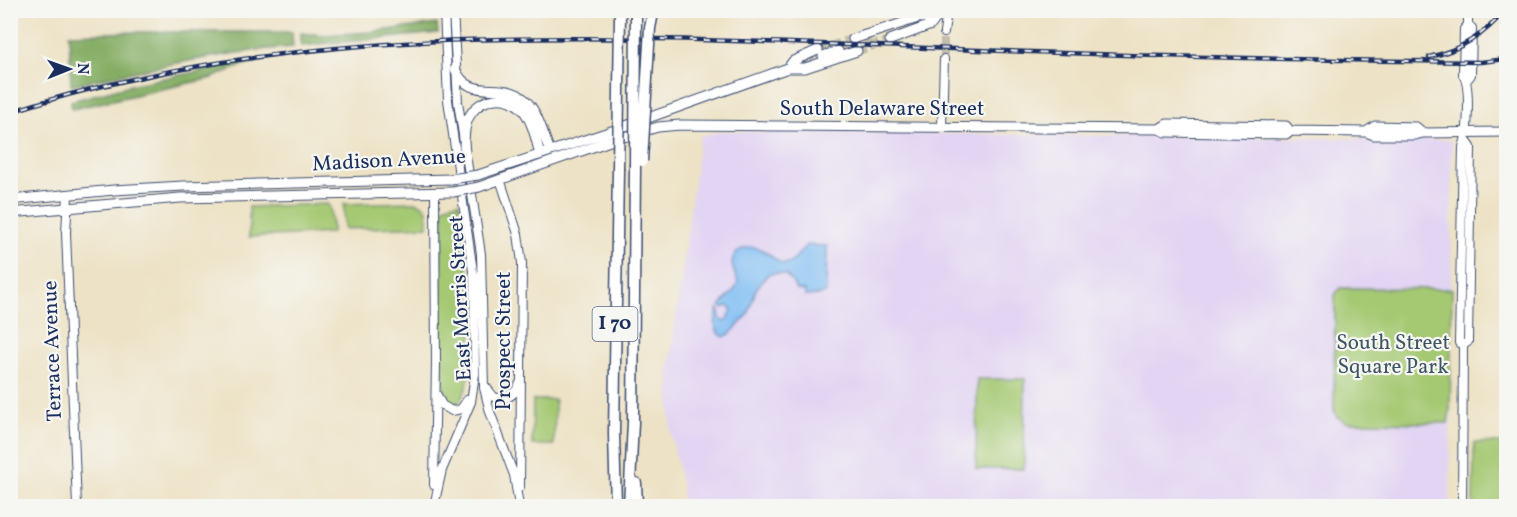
<svg xmlns="http://www.w3.org/2000/svg" width="1517" height="517" font-family="Vollkorn,serif">
  <rect width="100%" height="100%" fill="#f6f6f2"/>
  <filter id="ink" filterUnits="userSpaceOnUse"><feTurbulence type="fractalNoise" baseFrequency=".0167" numOctaves="2"/><feDisplacementMap in="SourceGraphic" scale="12" xChannelSelector="R" yChannelSelector="G"/><feConvolveMatrix kernelMatrix="1 2 1 2 8 2 1 2 1" color-interpolation-filters="sRGB"/></filter>
  <filter id="wash" filterUnits="userSpaceOnUse"><feTurbulence type="fractalNoise" baseFrequency=".008" numOctaves="4" result="noise"/><feDisplacementMap in="SourceGraphic" scale="24" xChannelSelector="R" yChannelSelector="G"/><feGaussianBlur stdDeviation="1.35" result="paint"/><feColorMatrix in="noise" values="0 0 0 0 0 0 0 0 0 0 0 0 0 0 0 0 0 1.4 0 .05"/><feComposite in="paint" operator="in"/></filter>
  <g filter="url(#wash)">
    <rect width="100%" height="100%" fill="#ede2c5"/>
    <path fill="#e2d4f3" d="M723 131 1452 140 1450 506H683L682 487 671 432 669 370 700 136Z"/>
    <path fill="#a5c972" stroke="#607c68" stroke-width="1.5" d="M415 202C429 205 428 214 428 226L344 229V204Z
      M459 202C464 237 487 386 455 405L447 402 441 371 440 343 442 209 450 204Z
      M328 204 331 211 332 233 249 237V207Z
      M1340 288 1452 289 1450 409 1448 423 1346 422 1337 417 1334 410 1335 295Z
      M977 379H1025L1024 469H976Z
      M533 400H555L554 445H532Z
      M1474 443H1506V506H1473Z"/>
    <path fill="#84ad64" stroke="#506e61" stroke-width="1.5" d="M437 24 438 33 301 46V33L325 35 371 32Z
      M137 32H292L293 47C218 52 144 70 71 85L69 34Z
      M262 59V61L246 64 212 78 72 109 71 101 134 84Z"/>
    <path fill="#80bef4" stroke="#4e76a9" stroke-width="1.5" d="M806 245 827 246 826 292 821 295 805 296V291L796 290C790 275 784 271 768 274L756 289 748 315 730 334 724 337 718 333 715 324 718 309 720 311V318L723 322 727 320 732 310 728 306 723 308 720 306 735 289 738 282C737 278 734 273 733 268 728 251 749 242 762 250 770 254 775 260 783 264L792 262Z"/>
  </g>
  <g filter="url(#ink)">
    <g fill="none" stroke-linecap="round" stroke-linejoin="round">
      <path stroke="#c3beb0" stroke-width="8" stroke-dasharray="8 4" stroke-linecap="butt" d="M944 59V33"/>
      <path stroke="#c3beb0" stroke-width="9" stroke-dasharray="9 4.5" stroke-linecap="butt" d="M818 50 853 39
        M838 51 871 39
        M857 51 890 40"/>
      <g stroke="#3a4a6d" stroke-width="10">
        <path id="tertiary" d="M68 195 66 233 77 506"/>
      </g>
      <g stroke="#3a4a6d" stroke-width="10">
        <path id="secondary" d="M453 10 458 102 481 254 484 388 490 412 514 475 519 506
          M944 33 947 10
          M1467 80 1471 75 1472 28 1468 25V10
          M942 127 944 59
          M500 179 518 234 522 263 520 487
          M1463 345 1468 342 1471 147 1466 140
          M486 387 494 397C507 401 515 395 520 383
          M437 395 442 405 452 411 461 409 467 400
          M434 485 436 363 435 193
          M434 506 442 470 471 402 475 374 474 278 448 100 444 10
          M1462 506 1463 345 1459 343 1463 147C1468 135 1471 84 1463 75L1464 29 1468 25"/>
      </g>
      <g stroke="#3a4a6d" stroke-width="11">
        <path id="primary" d="M853 39 918 18 937 17 955 10
          M890 40 931 25 937 17
          M823 56 838 51
          M788 68 793 61 818 50
          M455 69C471 105 505 76 528 103 539 115 543 135 550 151
          M1159 129 1167 124 1286 126 1290 131
          M1366 132 1375 126 1416 127 1423 133
          M464 147C464 138 464 127 468 119 477 99 503 92 520 107 532 118 536 139 540 155
          M478 175 606 133 788 68H805L857 51
          M479 187 607 142 658 127 680 125 1159 129 1166 132 1286 134 1290 131 1366 132 1374 135H1415L1423 133 1506 132
          M10 200 114 190 183 186 451 179
          M10 213 180 198 453 192"/>
      </g>
      <g stroke="#3a4a6d" stroke-width="13">
        <path id="motorway" d="M636 483 637 506
          M616 506 614 434 618 170
          M629 506 633 422 635 165"/>
      </g>
      <use href="#tertiary" stroke="#fff" stroke-width="8"/>
      <use href="#secondary" stroke="#fff" stroke-width="8"/>
      <use href="#primary" stroke="#fff" stroke-width="9"/>
      <use href="#motorway" stroke="#fff" stroke-width="10"/>
      <g stroke="#1b2f5e" stroke-width="4.5">
        <path id="rail" d="M1429 57C1459 51 1486 34 1505 10
          M10 112C298 19 604 36 902 47 1095 55 1288 60 1481 62L1506 59"/>
      </g>
      <use href="#rail" stroke="#f6f6f2" stroke-width="2" stroke-dasharray="7" stroke-linecap="butt"/>
      <g stroke="#3a4a6d" stroke-width="11" stroke-linecap="butt">
        <path id="primary-bridge" d="M451 179 478 175
          M453 192 479 187"/>
      </g>
      <g stroke="#3a4a6d" stroke-width="13" stroke-linecap="butt">
        <path id="motorway-bridge" d="M642 161 650 28 653 13
          M635 165 636 13
          M618 170 620 12"/>
      </g>
      <use href="#primary-bridge" stroke="#fff" stroke-width="9"/>
      <use href="#motorway-bridge" stroke="#fff" stroke-width="10"/>
    </g>
  </g>
  <g text-anchor="middle" dominant-baseline="central" stroke-width="4.5" stroke-linejoin="round" paint-order="stroke">
    <rect fill="#f6f6f2" stroke="#5d6b8a" stroke-width="1.5" x="592.5" y="307" width="45" height="34" rx="4.5"/>
    <g font-size="20" font-weight="bold" fill="#1b2f5e">
      <text x="615" y="324">I 70</text>
    </g>
    <g font-size="21" fill="#1b2f5e" stroke="#f6f6f2">
      <text x="882" y="109">South Delaware Street</text>
      <text transform="translate(389 161) rotate(-3)">Madison Avenue</text>
      <text transform="translate(461 298) rotate(-93)">East Morris Street</text>
      <text transform="translate(504 341) rotate(-90)">Prospect Street</text>
      <text transform="translate(53 351) rotate(-92)">Terrace Avenue</text>
    </g>
    <g font-size="21" fill="#3e5663" stroke="#f6f6f2">
      <text x="1393" y="343">South Street<tspan x="1393" dy="24">Square Park</tspan></text>
    </g>
  </g>
  <rect width="1517" height="517" fill="none" stroke="#f6f6f2" stroke-width="36"/>
  <g transform="translate(69 69) rotate(89)" stroke="#f6f6f2" stroke-width="4.5" paint-order="stroke">
  <path d="M0-4.5L10 22L0 15L-10 22Z" fill="#1b2f5e"/>
  <text y="-9" font-size="16" font-weight="bold" text-anchor="middle" fill="#1b2f5e">N</text>
  </g>
</svg>
